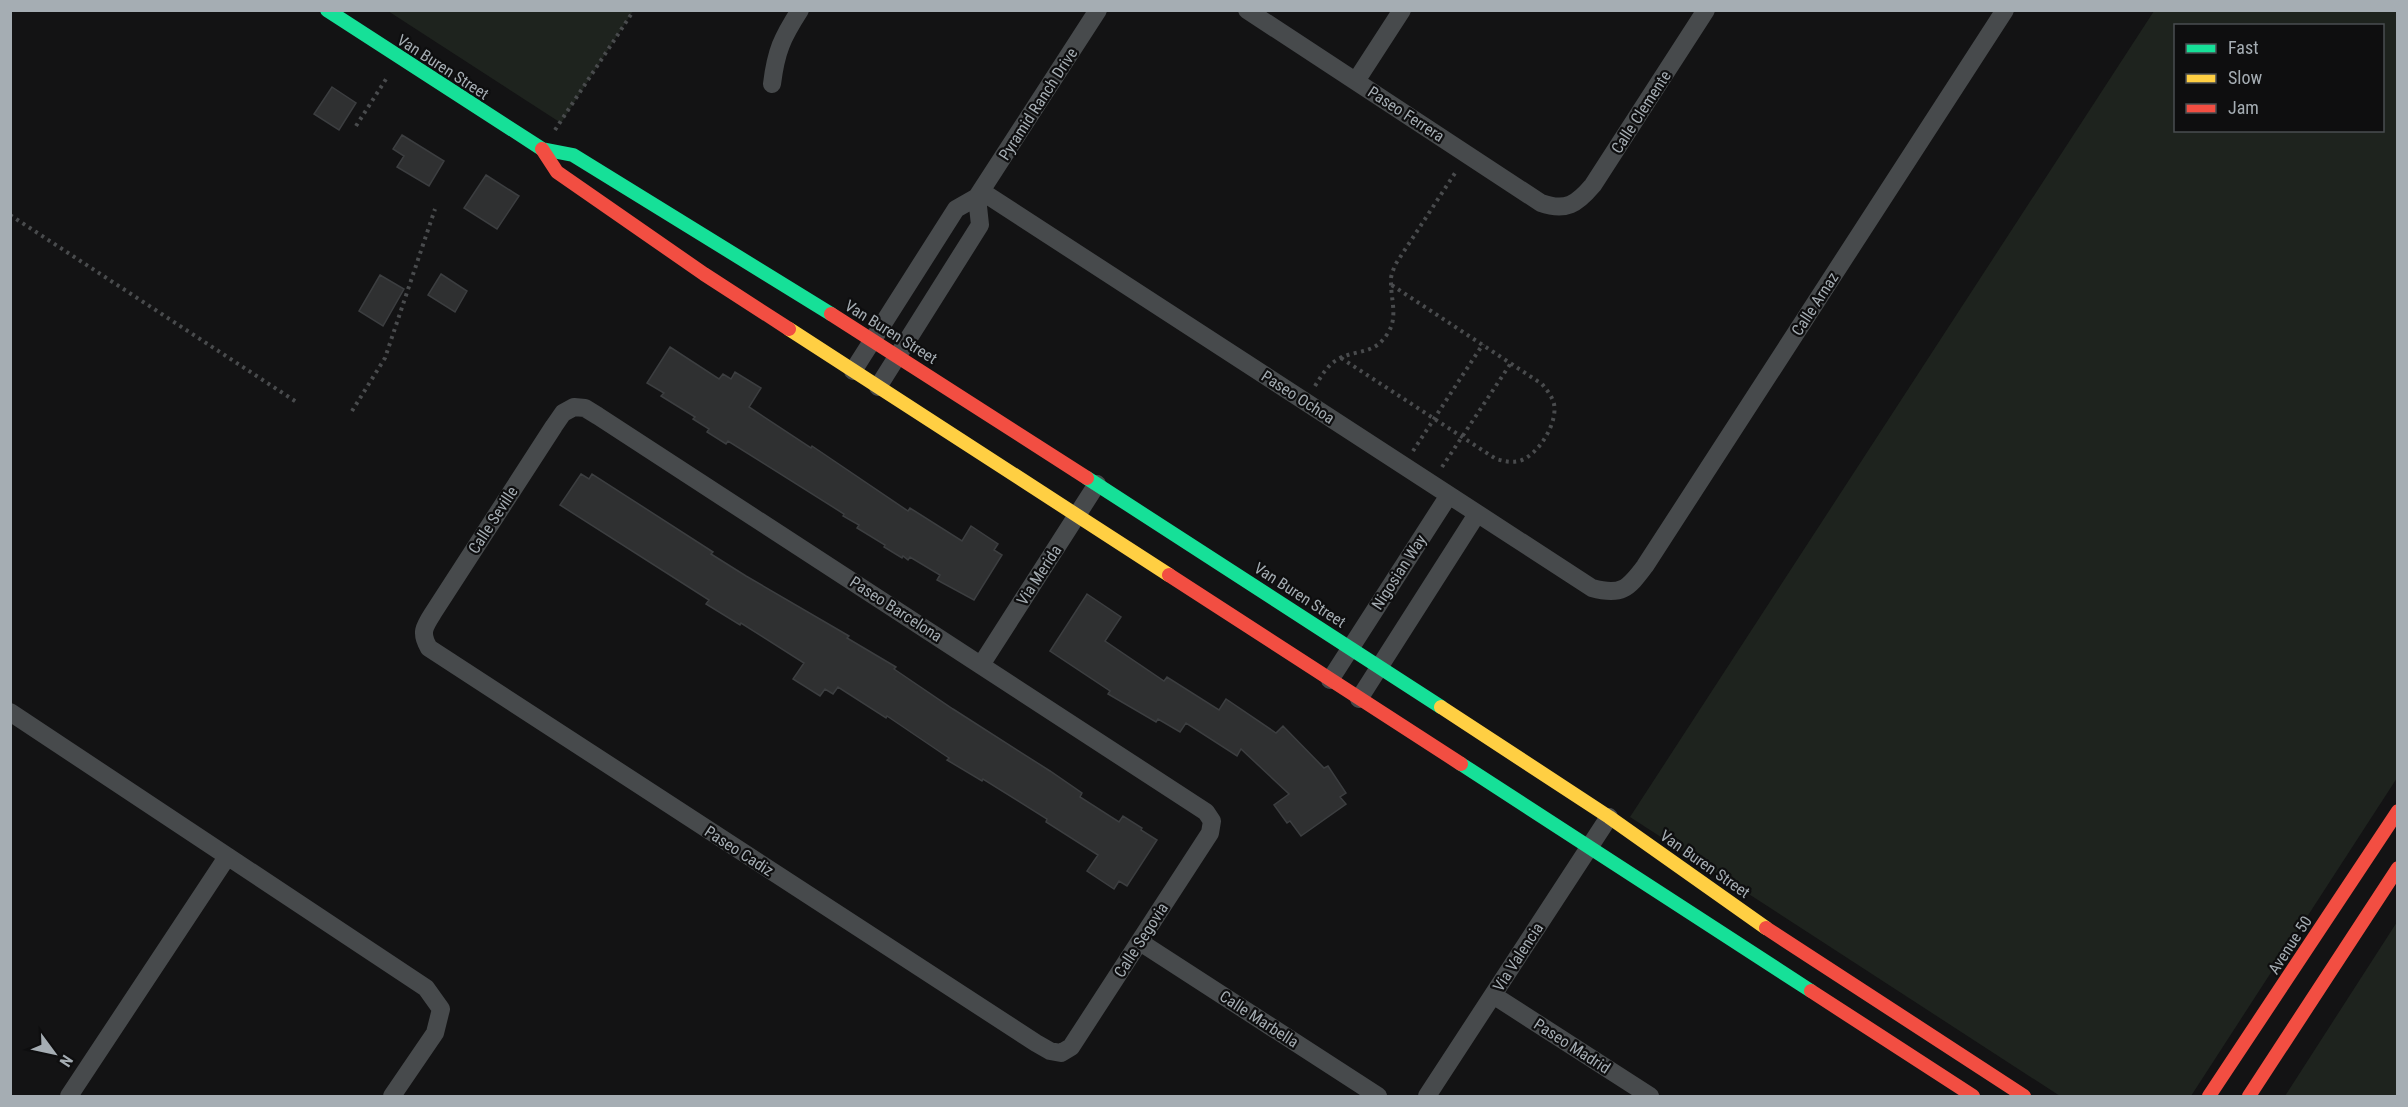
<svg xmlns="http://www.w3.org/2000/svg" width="2408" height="1107" font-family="'Roboto Condensed',sans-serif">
  <rect width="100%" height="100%" fill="#131314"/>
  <path fill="#1e231e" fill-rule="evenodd" d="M388 11H633L561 123Z
    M2154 11H2397V778L2191 1096H2060L1630 817ZM2176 26H2382V130H2176Z
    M2397 922V1096H2284H2285Z"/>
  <path fill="#2f3031" stroke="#3c3e40" stroke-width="1.5" d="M332 87 356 103 339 130 314 114Z
    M402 135 444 161 429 186 397 167 404 156 393 149Z
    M486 175 519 196 497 229 464 208Z
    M441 274 467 291 455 312 428 295Z
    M380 275 404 289 383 326 359 311Z
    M670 347 719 379 723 374 731 379 735 372 761 388 749 407 811 448 812 446 908 511 910 508 962 541 971 526 998 544 994 550 1002 555 974 600 937 580 940 575 910 557 908 560 903 556 902 558 884 547 885 545 857 528 859 525 843 516 844 514 728 441 726 444 707 432 709 429 693 419 695 417 661 396 664 393 647 383Z
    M581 474 589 479 592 474 713 552 711 554 746 576 849 636 847 638 896 667 894 669 953 709 1050 771 1082 793 1080 797 1119 822 1123 816 1142 828 1141 830 1157 840 1127 886 1119 881 1114 889 1087 871 1098 855 1046 822 1047 819 983 779 982 781 947 760 949 758 887 716 886 718 838 687 833 694 825 689 820 696 793 679 804 663 741 623 740 625 706 604 709 600 560 505Z
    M1087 594 1121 617 1105 641 1164 681 1167 677 1219 710 1226 699 1276 733 1283 726 1324 768 1328 766 1346 793 1340 797 1346 804 1301 836 1290 821 1287 823 1274 805 1289 794 1241 749 1237 756 1186 723 1180 732 1158 719 1156 722 1108 694 1110 691 1050 651Z"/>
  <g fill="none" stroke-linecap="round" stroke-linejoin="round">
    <path stroke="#494b4d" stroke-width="4" stroke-dasharray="3 4.5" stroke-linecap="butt" d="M356 126 388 76
      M555 130 634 10
      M10 215 298 403
      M1341 358 1496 459C1504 461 1511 463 1519 461 1538 456 1558 423 1554 404 1552 396 1547 390 1542 384L1390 284
      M1315 386C1322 375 1328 364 1340 358 1359 349 1374 355 1388 333 1398 317 1391 300 1391 283 1390 277 1393 271 1395 265L1457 170
      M352 411 385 358 435 209
      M1413 451 1483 344
      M1442 467 1511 363"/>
    <path stroke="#474a4c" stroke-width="18" d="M1247 10 1541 203C1566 212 1577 204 1593 185L1706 10
      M1356 81 1402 10
      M772 84C776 51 782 38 800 10
      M981 191 1592 588C1621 596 1628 589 1645 566L2005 10
      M853 371 956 209 977 197 1098 10
      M878 387 980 225 977 197
      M574 407 585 408 598 416 1206 812 1212 821 1210 833 1071 1047 1061 1053 1050 1051 1036 1043 429 648C420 633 424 627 433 613L554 426 563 413Z
      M981 665 1097 484
      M1330 680 1449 495
      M1359 699 1477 514
      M10 712 426 988 441 1009 435 1033 392 1096
      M1140 942 1378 1096
      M1493 995 1650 1096
      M69 1096 227 857
      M1427 1096 1609 817"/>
    <path stroke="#16e098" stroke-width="14" d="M327 10 542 149 573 155 831 314
      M1087 478 1441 707
      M1461 764 1811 991"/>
    <path stroke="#ffcf43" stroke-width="14" d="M789 329 1169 575
      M1441 707 1609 817 1766 928"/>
    <path stroke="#f24e42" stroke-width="14" d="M542 149 557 172 704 274 789 329
      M831 314 1087 478
      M1169 575 1461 764
      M1766 928 2024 1096
      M1811 991 1973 1096
      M2209 1096 2398 811
      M2249 1096 2398 868"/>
  </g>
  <g text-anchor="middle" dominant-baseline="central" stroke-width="4.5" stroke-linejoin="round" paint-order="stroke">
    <g font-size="16" fill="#a5adb3" stroke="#0e0e0f">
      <text transform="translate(443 67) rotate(33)">Van Buren Street</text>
      <text transform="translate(1038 104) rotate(-57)">Pyramid Ranch Drive</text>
      <text transform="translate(1641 112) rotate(-57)">Calle Clemente</text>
      <text transform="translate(1406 114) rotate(33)">Paseo Ferrera</text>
      <text transform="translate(1815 304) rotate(-57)">Calle Arnaz</text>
      <text transform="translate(891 332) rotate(32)">Van Buren Street</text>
      <text transform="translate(1298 397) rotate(33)">Paseo Ochoa</text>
      <text transform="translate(493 520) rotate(-57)">Calle Seville</text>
      <text transform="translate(1399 572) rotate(-57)">Nigosian Way</text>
      <text transform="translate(1039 575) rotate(-57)">Via Merida</text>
      <text transform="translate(1300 595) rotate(33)">Van Buren Street</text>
      <text transform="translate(896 609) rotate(33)">Paseo Barcelona</text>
      <text transform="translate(739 851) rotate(33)">Paseo Cadiz</text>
      <text transform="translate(1705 864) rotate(35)">Van Buren Street</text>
      <text transform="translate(1141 940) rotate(-57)">Calle Segovia</text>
      <text transform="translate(2290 945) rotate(-57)">Avenue 50</text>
      <text transform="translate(1518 957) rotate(-57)">Via Valencia</text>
      <text transform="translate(1259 1019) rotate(33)">Calle Marbella</text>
      <text transform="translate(1572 1046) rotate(33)">Paseo Madrid</text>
    </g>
  </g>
  <rect width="2408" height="1107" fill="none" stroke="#a5adb3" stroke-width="24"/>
  <rect x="2174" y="24" width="210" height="108" fill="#0e0e0f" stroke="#4a4e51" stroke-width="1.5"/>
  <rect x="2186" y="44" width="30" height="9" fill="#16e098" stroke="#4a4e51" stroke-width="1.5"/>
  <text x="2228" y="54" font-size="18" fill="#a5adb3">Fast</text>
  <rect x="2186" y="74" width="30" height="9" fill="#ffcf43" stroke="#4a4e51" stroke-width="1.5"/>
  <text x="2228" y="84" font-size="18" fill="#a5adb3">Slow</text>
  <rect x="2186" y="104" width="30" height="9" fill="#f24e42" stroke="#4a4e51" stroke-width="1.5"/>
  <text x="2228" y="114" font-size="18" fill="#a5adb3">Jam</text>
  <g transform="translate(54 1053) rotate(123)" stroke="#0e0e0f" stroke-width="4.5" paint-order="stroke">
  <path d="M0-4.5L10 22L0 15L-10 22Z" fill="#a5adb3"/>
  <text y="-9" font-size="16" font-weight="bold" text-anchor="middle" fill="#a5adb3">N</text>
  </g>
</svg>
